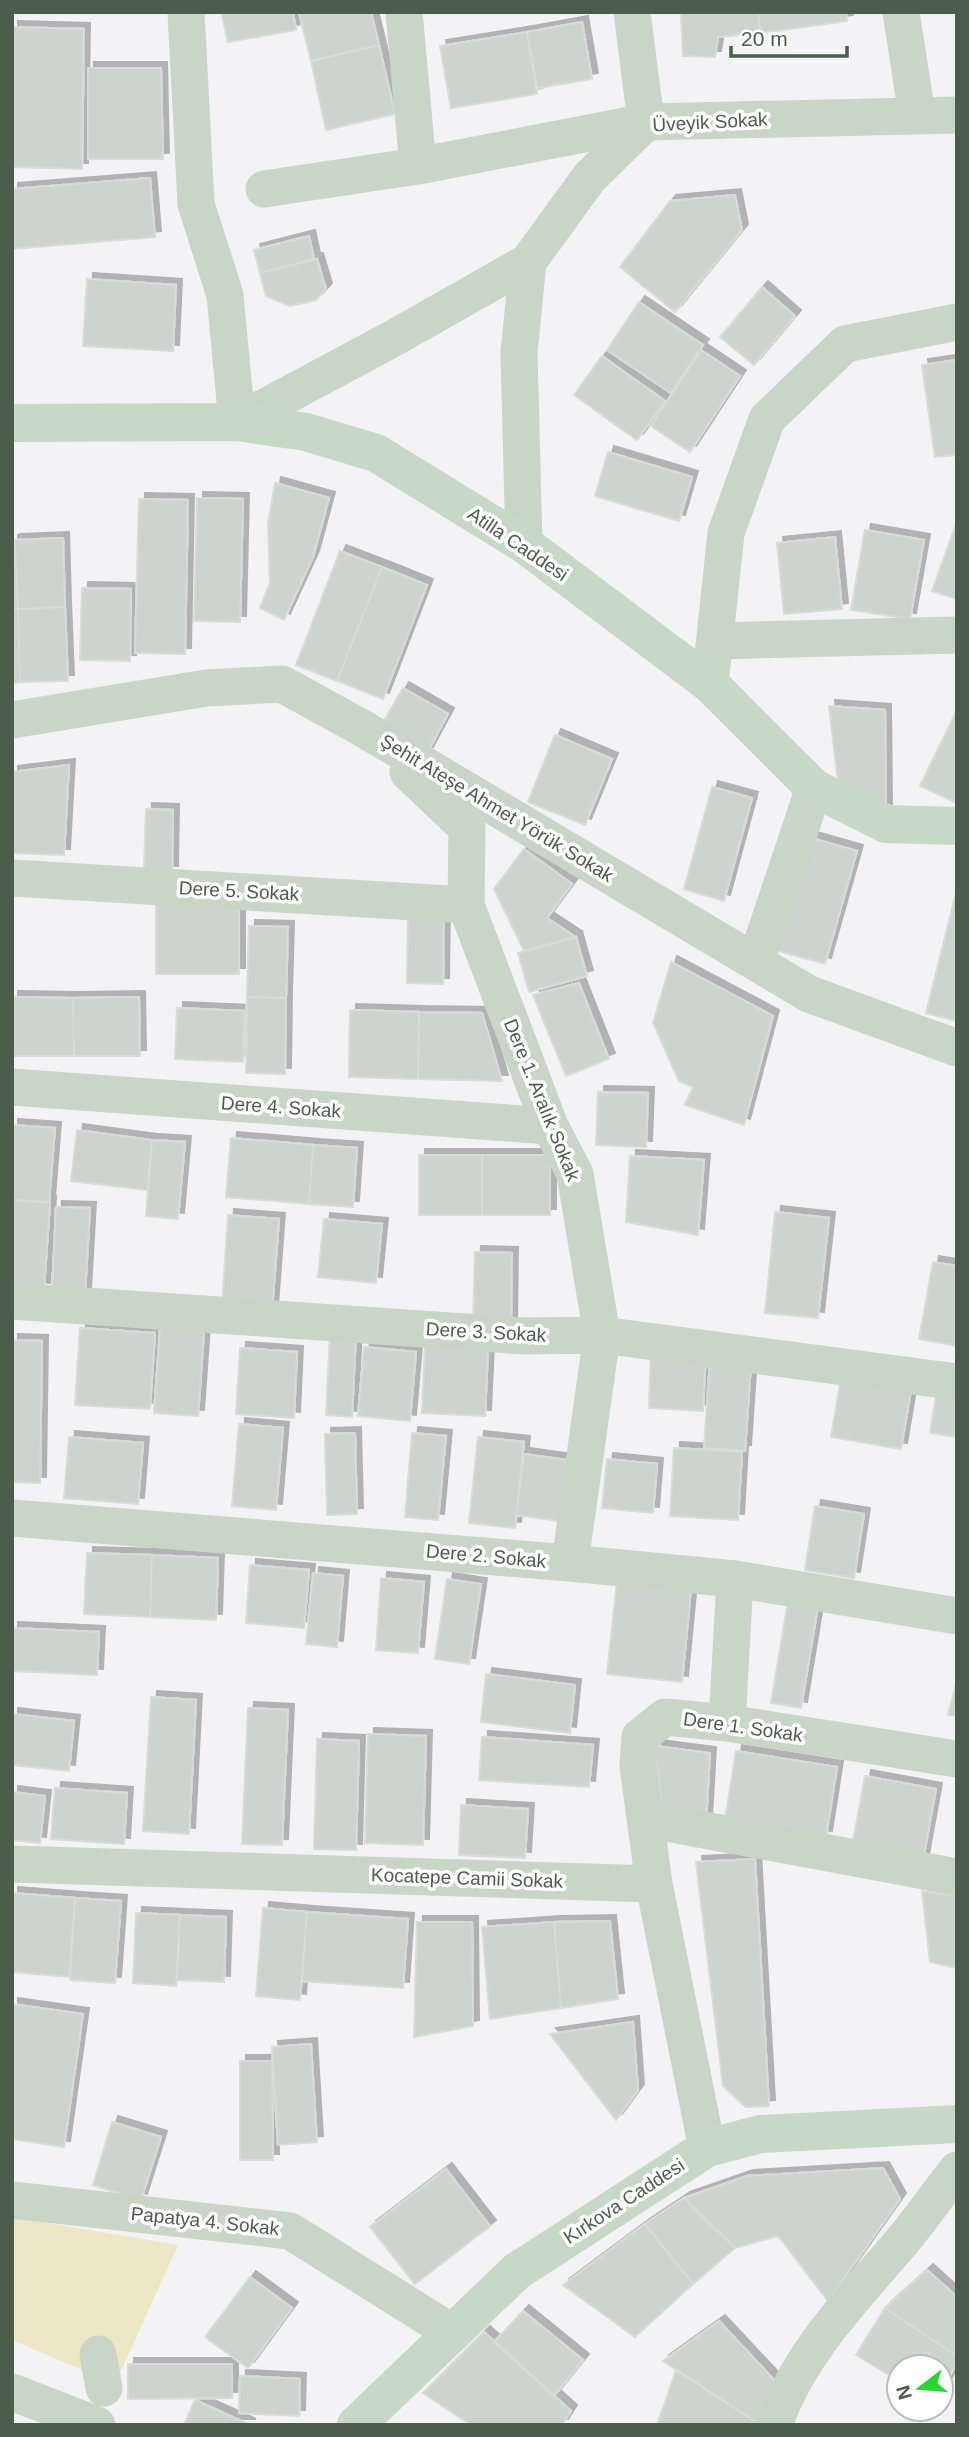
<svg xmlns="http://www.w3.org/2000/svg" width="969" height="2437" font-family="Arial,sans-serif">
  <defs>
    <filter id="shadow"><feDropShadow dx="6" dy="-6" stdDeviation="0" flood-color="#0004"/></filter>
  </defs>
  <rect width="100%" height="100%" fill="#f3f2f4"/>
  <path fill="#ede7c5" d="M12 2217 178 2245 115 2384 12 2340Z"/>
  <path fill="#cdd4cd" stroke="#d6dcd8" stroke-width="2" filter="url(#shadow)" d="M238 12H293L296 30 228 42 222 15Z
    M299 12H371L379 45 311 61Z
    M681 12H758L761 33 718 37 715 57 683 56Z
    M758 12H846L847 21 761 33Z
    M582 22 592 79 537 88 527 32Z
    M12 27 84 29 82 169 12 167Z
    M527 32 537 94 451 108 440 46Z
    M379 45 395 114 326 130 311 61Z
    M88 68H161L163 159H88Z
    M150 178 155 237 12 249V189Z
    M735 195 742 230 675 312 620 267 670 201Z
    M309 236 314 259 260 273 254 250Z
    M317 259 326 289 316 300 290 306 266 296 260 273Z
    M87 279 176 285 173 351 83 346Z
    M762 287 795 316 754 365 720 337Z
    M639 302 703 345 671 393 607 350Z
    M701 350 740 376 690 452 651 426Z
    M602 356 665 401 637 440 574 395Z
    M957 360V455L935 457 922 365Z
    M608 452 692 477 679 521 595 496Z
    M275 483 329 498 313 557 284 620 260 608 270 582 268 524Z
    M197 498 243 499 240 622 194 621Z
    M139 499 188 500 185 654 135 653Z
    M957 521V599L932 591Z
    M865 530 924 540 910 619 851 610Z
    M835 537 842 609 784 614 777 543Z
    M63 538 65 607 18 609 14 540Z
    M12 541H15L18 609H12Z
    M340 551 382 567 337 681 296 665Z
    M382 567 427 585 383 699 337 681Z
    M82 588 131 589 130 661 80 660Z
    M65 607 68 681 20 682 18 609Z
    M12 609H18L20 682 12 683Z
    M403 688 448 714 427 753 381 726Z
    M829 706 885 710 886 810 839 792Z
    M957 710V799L955 802 920 786Z
    M555 735 612 759 585 825 528 802Z
    M69 765 64 855 12 853V772Z
    M712 787 752 798 724 901 684 889Z
    M146 809 173 810 172 872 144 871Z
    M804 836 857 851 825 964 772 949Z
    M524 849 572 884 547 918 576 937 524 951 494 889Z
    M957 889V1021L926 1013Z
    M156 903H239V974H156Z
    M408 909 444 910 443 984 407 983Z
    M249 926 288 927 286 998 247 997Z
    M576 937 587 976 529 992 518 953Z
    M671 962 773 1016 744 1125 685 1105 693 1087 679 1081 653 1023Z
    M579 983 609 1059 566 1076 533 995Z
    M12 997 73 998 74 1056H12Z
    M139 997 140 1056H74L73 998Z
    M247 997 286 998 285 1074 246 1073Z
    M177 1008 245 1011 243 1062 175 1059Z
    M350 1010 419 1012 418 1079 349 1077Z
    M419 1012 482 1013 502 1081 418 1079Z
    M598 1092 648 1093 646 1147 596 1145Z
    M12 1125 55 1128 49 1203 12 1200Z
    M77 1130 152 1140 147 1190 71 1181Z
    M231 1138 313 1145 309 1204 226 1197Z
    M152 1140 185 1142 178 1219 146 1216Z
    M313 1145 357 1148 353 1207 309 1204Z
    M419 1155H482V1215H419Z
    M482 1155H550V1215H482Z
    M630 1156 704 1160 698 1235 626 1222Z
    M12 1200 50 1202 44 1289 12 1287Z
    M56 1207 90 1208 85 1295 52 1293Z
    M775 1212 829 1218 818 1318 765 1313Z
    M228 1215 279 1219 272 1311 222 1307Z
    M324 1219 382 1224 376 1283 318 1277Z
    M475 1252 512 1253 511 1326 473 1325Z
    M933 1262 957 1266V1346L919 1339Z
    M80 1328 155 1333 150 1409 75 1405Z
    M160 1329 204 1332 198 1416 154 1413Z
    M330 1333 356 1334 352 1417 326 1415Z
    M12 1340 42 1341 40 1483 12 1482Z
    M425 1346 488 1350 485 1416 422 1413Z
    M364 1347 416 1352 410 1421 358 1416Z
    M240 1348 297 1352 294 1418 236 1414Z
    M651 1348 706 1350 703 1411 649 1408Z
    M710 1361 751 1364 745 1451 704 1448Z
    M841 1377 911 1390 901 1449 831 1437Z
    M936 1396 957 1399V1437L930 1433Z
    M239 1424 283 1428 276 1510 232 1506Z
    M355 1433 357 1514 327 1515 325 1434Z
    M412 1433 446 1436 438 1520 405 1517Z
    M69 1437 143 1443 138 1504 64 1498Z
    M478 1437 524 1442 515 1528 469 1523Z
    M674 1448 742 1452 738 1520 670 1516Z
    M524 1454 567 1460 559 1521 516 1515Z
    M607 1459 657 1464 653 1513 602 1508Z
    M815 1506 864 1514 854 1578 805 1570Z
    M87 1553 152 1555 150 1617 84 1614Z
    M152 1555 218 1558 216 1620 150 1617Z
    M250 1565 309 1570 304 1628 246 1623Z
    M313 1573 343 1576 337 1647 306 1644Z
    M381 1578 424 1582 418 1653 376 1650Z
    M447 1579 481 1584 469 1664 435 1659Z
    M617 1581 691 1589 682 1682 607 1674Z
    M788 1601 818 1606 801 1708 771 1703Z
    M12 1628 99 1632 97 1675 12 1671Z
    M486 1674 575 1685 570 1733 481 1722Z
    M957 1680V1716L948 1715Z
    M151 1697 196 1700 189 1834 143 1831Z
    M248 1708 288 1710 282 1845 242 1844Z
    M12 1714 74 1721 69 1771 12 1765Z
    M368 1734 426 1736 423 1845 365 1843Z
    M482 1737 593 1745 589 1787 479 1780Z
    M317 1739 359 1741 356 1850 314 1849Z
    M655 1746 710 1753 706 1823 663 1815Z
    M736 1751 837 1767 826 1837 725 1820Z
    M865 1776 936 1789 923 1860 852 1847Z
    M55 1788 127 1793 124 1844 51 1839Z
    M12 1792 45 1796 40 1843 12 1840Z
    M461 1805 528 1809 525 1858 459 1855Z
    M755 1859 769 2106 746 2107 723 2086 696 1862Z
    M922 1891 957 1896V1968L930 1962Z
    M12 1893 75 1898 69 1977 12 1972Z
    M75 1898 121 1901 115 1983 70 1980Z
    M263 1908 307 1912 300 2000 256 1996Z
    M307 1912 408 1919 403 1988 302 1981Z
    M136 1913 180 1915 176 1986 133 1983Z
    M180 1915 226 1917 224 1982 177 1980Z
    M610 1921 618 1999 561 2008 554 1922Z
    M417 1922H472L473 2026 414 2037Z
    M554 1922 561 2008 490 2019 482 1927Z
    M12 2004 83 2014 64 2147 12 2139Z
    M633 2022 638 2090 616 2120 550 2034Z
    M311 2044 317 2142 278 2145 272 2047Z
    M240 2061H272L273 2160H240Z
    M112 2122 161 2137 141 2200 93 2185Z
    M883 2168 900 2199 828 2301 778 2236 735 2248 684 2198 747 2176Z
    M446 2169 490 2226 415 2284 370 2227Z
    M684 2198 735 2248 693 2284 645 2224Z
    M645 2224 693 2284 635 2337 563 2285Z
    M927 2270 957 2297V2356L885 2308Z
    M250 2277 292 2308 248 2368 205 2337Z
    M885 2308 957 2356V2362L941 2393V2367H899V2381L856 2355Z
    M523 2311 583 2360 554 2396 494 2342Z
    M719 2321 776 2382 756 2422 663 2361Z
    M484 2332 571 2411 562 2425H471L423 2393Z
    M128 2364H232V2398L128 2399Z
    M676 2370 756 2422 755 2425H657Z
    M240 2376 300 2379 299 2416 239 2413Z
    M195 2400 250 2425H184Z"/>
  <g fill="none" stroke-linecap="round" stroke-linejoin="round">
    <path stroke="#c8d5c7" stroke-width="37" d="M186 12 196 204 225 295 237 422 392 339 528 262 589 178 646 122 957 115
      M404 12 418 166
      M901 12 917 115
      M264 189 418 166 646 122 632 12
      M524 544 519 353 528 262
      M715 641 957 635
      M710 684 726 533 767 419 845 344 957 322
      M12 720 206 688 282 684 362 728 809 994 957 1048
      M408 772 467 828 466 905 550 1126 575 1174 602 1335 570 1563
      M12 878 466 905
      M756 961 814 788
      M12 1087 550 1126
      M12 1301 525 1336 602 1335 957 1382
      M12 1518 570 1563 735 1579 957 1616
      M727 1723 735 1579
      M645 1819 957 1877
      M12 1864 654 1884
      M707 2148 654 1884 638 1766 640 1737 665 1717 727 1723 957 1759
      M12 2200 290 2231 453 2333
      M98 2354 104 2388
      M12 2392 97 2425
      M774 2425C798 2355 851 2301 898 2246 919 2222 937 2195 957 2170"/>
    <path stroke="#c7d8c6" stroke-width="38" d="M12 423 237 422 306 432 376 453 524 544 710 684 814 788 886 824 957 826
      M356 2425 517 2271 707 2148 761 2134 957 2124"/>
  </g>
  <g text-anchor="middle" dominant-baseline="central" stroke-width="7" stroke-linejoin="round" paint-order="stroke">
    <g font-size="19" fill="#4c5e4b" stroke="#fff">
      <text transform="translate(710 122) rotate(-3)">Üveyik Sokak</text>
      <text transform="translate(518 544) rotate(34)">Atilla Caddesi</text>
      <text transform="translate(497 808) rotate(31)">Şehit Ateşe Ahmet Yörük Sokak</text>
      <text transform="translate(239 891) rotate(3)">Dere 5. Sokak</text>
      <text transform="translate(542 1100) rotate(68)">Dere 1. Aralık Sokak</text>
      <text transform="translate(281 1107) rotate(4)">Dere 4. Sokak</text>
      <text transform="translate(486 1332) rotate(3)">Dere 3. Sokak</text>
      <text transform="translate(486 1556) rotate(5)">Dere 2. Sokak</text>
      <text transform="translate(743 1727) rotate(8)">Dere 1. Sokak</text>
      <text transform="translate(467 1878) rotate(2)">Kocatepe Camii Sokak</text>
      <text transform="translate(624 2201) rotate(-33)">Kırkova Caddesi</text>
      <text transform="translate(205 2221) rotate(6)">Papatya 4. Sokak</text>
    </g>
  </g>
  <rect width="969" height="2437" fill="none" stroke="#4c5e4b" stroke-width="28"/>
  <g transform="translate(920 2388) rotate(254)"><circle r="33" fill="#ffffff" stroke="#b7bfb7" stroke-width="2"/>
  <path d="M0-5L12 26L0 18L-12 26Z" fill="#29d631"/>
  <text y="-10" font-size="19" font-weight="bold" text-anchor="middle" fill="#4c5e4b">N</text>
  </g>
  <path d="M731 46v10h116v-10" fill="none" stroke="#4c5e4b" stroke-width="3.5"/>
  <text x="741" y="46" font-size="21" fill="#4c5e4b" stroke="#ffffff" stroke-width="5" paint-order="stroke">20 m</text>
</svg>
